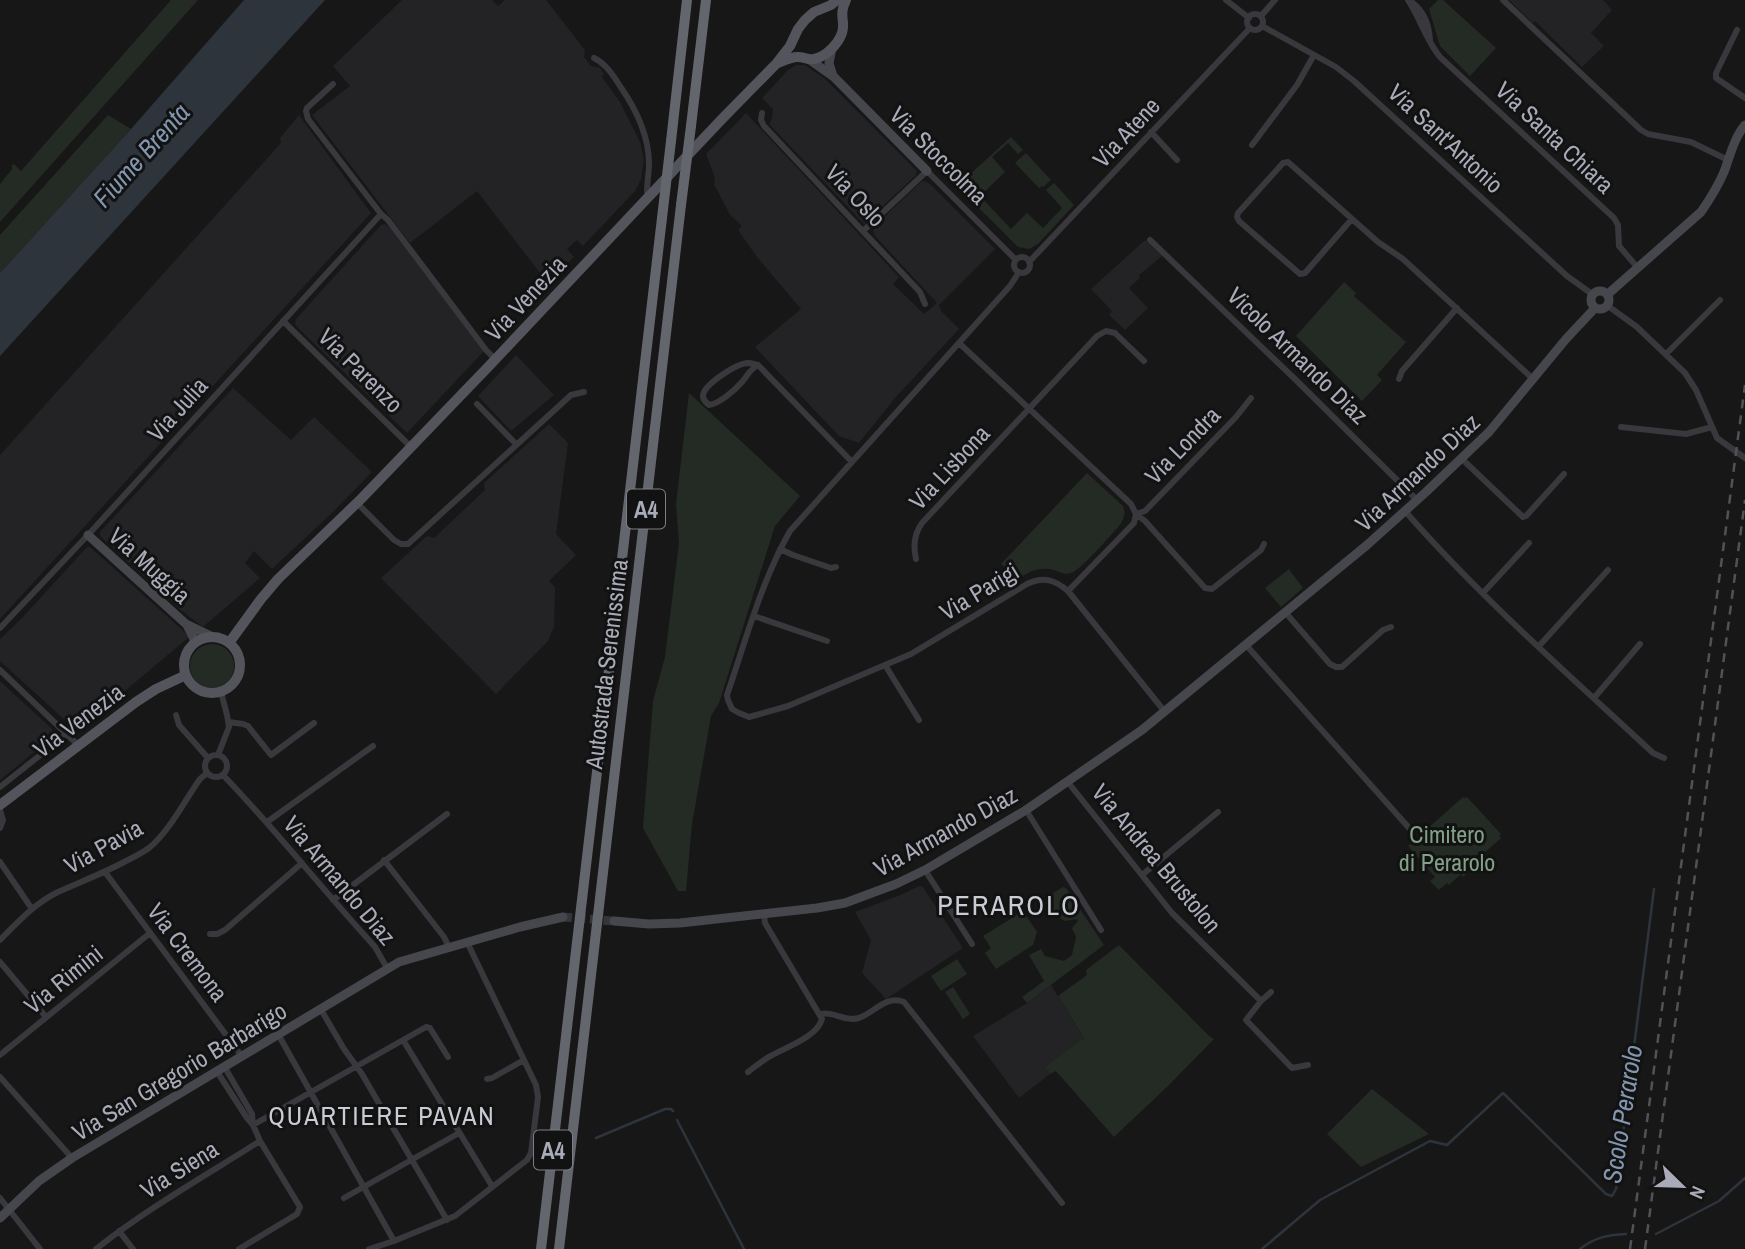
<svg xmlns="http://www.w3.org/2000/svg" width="1745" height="1249" font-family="'Archivo Narrow',sans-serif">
  <rect width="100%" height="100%" fill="#171718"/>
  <path fill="#232325" d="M402 0H492L498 6 505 0H546L585 50 584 57 591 66 600 68 604 74 602 77 620 102 640 142 644 159 641 179 635 191 583 246 577 240 567 249 574 257 558 273 550 265 540 273 477 191 410 243 312 115 350 86 333 66Z
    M1509 0H1603L1612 10 1591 33 1604 46 1582 67 1535 21 1533 23Z
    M796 65H805L824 78 917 171 916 175 864 224 769 124 772 119 773 109 762 98 788 70Z
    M746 113 885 262 899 277 893 284 924 314 937 303 875 236 873 231 876 225 921 182 925 181 930 184 995 249 939 305 941 311 959 329 895 398 859 443 839 436 755 347 801 309 757 257 738 230 742 226 730 215 714 184 715 178 706 154Z
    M299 115 371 213 0 619V455L281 143 280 138Z
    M385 224 390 227 484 351 407 433 299 329 295 324 296 319 381 225Z
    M1145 240 1162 256 1139 275 1140 278 1129 288 1148 308 1125 330 1109 315 1112 311 1091 289Z
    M516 355 554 395 511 431 478 396Z
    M233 388 291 440 314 417 372 472 334 511 272 569 254 551 245 563 260 578 203 627 182 611 100 536V532Z
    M549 424 568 443 556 534 576 555 549 581 555 587 554 627 548 641 496 694 381 578 427 536 434 538 485 490 484 483Z
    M87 547H90L188 635V638L77 731 0 661V639L22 618Z
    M0 681 52 729 54 736 0 780Z
    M919 886 923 887 963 948 886 999 862 973 871 940 855 912 898 896Z
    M1051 985 1084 1038 1046 1067 1050 1074 1019 1098 973 1036 1027 1003Z"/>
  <path fill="#232b24" d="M171 0H198L0 222V184L12 169V165L14 164 21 171Z
    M1438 0H1443L1496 48 1470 76 1440 46 1429 9Z
    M108 115 131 129 0 273V235Z
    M1011 137 1023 150 1018 154 1008 143 992 157 1005 172 980 196 1011 229 1027 213 1043 228 1062 208 1046 190 1054 183 1074 205 1038 244 1029 249 1018 247 957 186Z
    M1026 153 1051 180 1043 187 1042 186 1039 188 1015 163Z
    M1344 282 1356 293 1354 296 1406 342 1377 375 1382 380 1362 401 1296 336Z
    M689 393 800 496 775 526 719 703 711 716 692 824 686 891H678L643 828 653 701 665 657 679 543 676 504Z
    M1087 473 1123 506C1126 514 1124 519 1119 526 1110 536 1081 570 1071 573 1064 575 1060 572 1054 570 1041 566 1028 572 1017 579L1001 564Z
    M1289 569 1303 588 1281 607 1265 588Z
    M190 666a22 22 0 1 1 44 0a22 22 0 1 1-44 0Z
    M1463 797 1465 798 1467 797 1501 834 1499 836 1501 838 1480 857 1478 854 1475 857 1476 860 1465 870 1467 873 1463 877 1461 874 1449 885 1447 883 1439 890 1430 881 1435 877 1408 846Z
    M1063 887 1066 888 1104 945 1027 1003 1022 997 1044 981 1029 955 1041 949 1045 956 1064 961 1072 955 1076 937 1072 928 1078 921 1077 919 1065 921 1057 917 1045 898Z
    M1023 911 1037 932 1033 945 996 969 985 953 991 948 983 936Z
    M1119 945 1208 1035 1214 1039 1168 1086 1114 1137 1056 1071 1050 1074 1045 1067 1084 1038 1058 996 1087 975 1086 970Z
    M957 959 967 974 941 991 931 976Z
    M953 987 970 1014 963 1019 945 992Z
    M1372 1089 1429 1134 1361 1167 1327 1134Z"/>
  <path fill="#2d343c" d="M244 0H325L0 356V273L131 129Z"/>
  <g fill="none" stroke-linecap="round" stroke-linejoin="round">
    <path stroke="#2d343c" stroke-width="2.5" d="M677 1120 744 1249
      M596 1138 665 1109H671L673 1111
      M1656 1234 1719 1201 1745 1178
      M1262 1249 1320 1200 1430 1141 1447 1145 1503 1093 1606 1194 1612 1196 1616 1189 1654 889
      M1580 1249C1595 1237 1608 1235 1626 1234"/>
    <path stroke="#343538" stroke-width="9" stroke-dasharray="9 4.5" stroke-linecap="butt" d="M563 917 614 921"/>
    <path stroke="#38383d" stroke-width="6" d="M1226 0 1249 18
      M1408 0C1420 18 1426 40 1440 57L1614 218 1618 225 1619 246 1638 268
      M1503 0 1641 130 1648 134 1691 142 1728 160
      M1410 1C1424 10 1429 24 1430 40
      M1247 22a8 8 0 1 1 16 0a8 8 0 1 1-16 0Z
      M1261 16 1275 0
      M1262 26 1336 67 1354 81 1567 276 1592 294
      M1737 30 1716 73V78L1745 98
      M594 58C606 64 613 75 620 86 636 109 649 135 649 164 649 173 647 182 647 192L650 195
      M333 84 307 108 306 111 308 119 381 214 388 220 486 350 495 359
      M762 113 761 120 764 126 920 292 925 304
      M1151 132 1177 160
      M1252 145 1297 85 1314 55
      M1351 220 1305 273 1300 274 1239 221 1237 217 1238 213 1283 163 1288 162 1378 242 1403 259 1533 379
      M863 231 927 171 1016 260
      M1150 240 1298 382 1417 500
      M1014 265a8 8 0 1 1 16 0a8 8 0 1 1-16 0Z
      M1029 262 1250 28
      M1019 272 1010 286 790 531C761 582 746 640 727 695L728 700 732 709 739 713 749 717 788 706 911 654 1027 584C1044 576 1055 580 1068 591L1165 712
      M1608 306 1637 327 1685 373 1696 390 1717 438 1745 458
      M283 321 411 447
      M959 343 1131 504 1136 514 1145 521 1205 588 1212 589 1261 550 1264 544
      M1666 354 1720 300
      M758 365C749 370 748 375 742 382 735 390 719 404 709 405 706 402 703 401 703 396 703 385 736 364 747 363 752 363 754 364 758 365L852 462
      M1399 379 1402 371 1457 308
      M477 404 516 444
      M1621 427 1686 434 1712 427
      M1462 459 1523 517 1526 516 1564 474
      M357 503 394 540 401 544H408L571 395 584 392
      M1405 511C1481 598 1568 674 1653 753L1664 758
      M780 549 793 555 831 568 836 567
      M916 559C913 546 914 534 922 523L1097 336 1106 331 1115 333 1119 337 1144 361
      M1068 591 1134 523 1136 514 1145 511 1236 417 1251 398
      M1483 593 1529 543
      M1285 612 1330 664 1336 667H1342L1383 630 1391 627
      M754 616 827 641
      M0 628 88 535 381 214
      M1246 645 1410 829
      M1539 646 1608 570
      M885 665 919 720
      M0 670 78 745
      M1594 698 1640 644
      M176 715 179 725 208 758
      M229 722 243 724 248 726 271 755 314 723
      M205 766a11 11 0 1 1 22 0a11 11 0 1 1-22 0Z
      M218 755 229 727 227 715 221 692
      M223 775C273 827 318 884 367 938L375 947 387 968
      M1067 781 1172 913 1261 1001 1246 1020 1292 1068 1308 1065
      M0 787 63 737 65 732
      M0 810 3 820 0 828
      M1026 810 1101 930
      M267 822 373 746
      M384 860 444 937 449 947
      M0 862 32 909
      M925 870 972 944
      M105 872 241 1055
      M1142 875 1218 812
      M333 900 447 814
      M210 934H217L225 930 302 863
      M0 940C18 922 35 903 58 892 80 882 104 873 126 861 134 857 142 853 149 848 169 832 185 800 200 779L207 773
      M0 962 46 1017
      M1261 1001 1271 992
      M320 1008 344 1049 362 1074 392 1126 447 1220
      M821 1014C833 1011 845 1022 859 1018 875 1012 886 995 904 1002L1062 1203
      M278 1034 394 1241
      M403 1040 492 1186
      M0 1055 150 933
      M224 1066 252 1114 253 1125
      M216 1070 247 1118 253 1125 260 1141 300 1207 297 1214 239 1249
      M748 1072C754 1067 761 1062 767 1058 783 1048 817 1038 822 1019L765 923 764 914
      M0 1077 72 1158
      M487 1079 492 1078 524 1060
      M253 1125 426 1027 430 1028 448 1057
      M0 1198 40 1249
      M344 1198 459 1133
      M119 1231 133 1249
      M96 1249C148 1208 205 1176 260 1141
      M369 1249 394 1241 455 1216 527 1160 531 1153 538 1097 536 1085 467 942"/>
    <path stroke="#46474d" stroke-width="9" d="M832 48 829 63 833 76
      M810 60 834 77 927 171
      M1591 300a9 9 0 1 1 18 0a9 9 0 1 1-18 0Z
      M1608 294 1701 212C1710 199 1718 186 1724 172 1730 156 1734 138 1745 125
      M88 535 186 624 213 637
      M187 625 194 639V644
      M614 921 649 924 680 923 817 908 845 903 896 884 925 870 1026 810 1142 730 1367 545 1426 492 1489 432 1566 339 1595 308
      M0 1218 39 1181 72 1158 399 962 520 927 563 917"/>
    <path stroke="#54555c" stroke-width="10" d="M776 64C783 61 790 57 798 57 804 57 808 60 814 59 826 57 838 44 842 33 846 21 838 16 846 0
      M184 665a28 28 0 1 1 56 0a28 28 0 1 1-56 0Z
      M229 643 261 599 278 579 361 499 490 365 721 120 776 64 790 46 798 29 805 20 814 12 831 5 837 0
      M0 805 136 702 156 689 186 675"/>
    <path stroke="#64666e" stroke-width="10" d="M691 126 706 0
      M671 141 687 0
      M541 1249 662 218
      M559 1249 681 205"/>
    <path stroke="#515258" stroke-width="2.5" stroke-dasharray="9 7" stroke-linecap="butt" d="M1630 1249 1745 385
      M1645 1249 1745 500"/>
    <path stroke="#64666e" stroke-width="10" d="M681 205 691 126
      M662 218 671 141"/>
  </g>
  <g text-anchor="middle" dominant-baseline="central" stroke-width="6" stroke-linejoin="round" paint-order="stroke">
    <g fill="#121213" stroke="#7c7e86" stroke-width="2">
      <rect x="627" y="489.5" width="38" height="39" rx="5"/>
      <rect x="534" y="1130.5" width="38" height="39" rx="5"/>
    </g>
    <g font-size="23" font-weight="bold" fill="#a9acb8">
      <text x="646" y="509">A4</text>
      <text x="553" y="1150">A4</text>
    </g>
    <g font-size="24" fill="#a9acb8" stroke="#121213">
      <text transform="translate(1126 132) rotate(-47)">Via Atene</text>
      <text transform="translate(1555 137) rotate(43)">Via Santa Chiara</text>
      <text transform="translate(1446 138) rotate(43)">Via Sant'Antonio</text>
      <text transform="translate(939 155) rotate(45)">Via Stoccolma</text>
      <text transform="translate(856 195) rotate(47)">Via Oslo</text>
      <text transform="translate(525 298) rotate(-47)">Via Venezia</text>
      <text transform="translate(1298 355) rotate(44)">Vicolo Armando Diaz</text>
      <text transform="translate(361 370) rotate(45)">Via Parenzo</text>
      <text transform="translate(177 409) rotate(-48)">Via Julia</text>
      <text transform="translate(1182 445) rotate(-46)">Via Londra</text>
      <text transform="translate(949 467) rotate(-47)">Via Lisbona</text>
      <text transform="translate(1417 472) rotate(-43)">Via Armando Diaz</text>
      <text transform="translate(150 565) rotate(42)">Via Muggia</text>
      <text transform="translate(979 591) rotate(-31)">Via Parigi</text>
      <text transform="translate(606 664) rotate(-83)">Autostrada Serenissima</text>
      <text transform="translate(78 720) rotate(-37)">Via Venezia</text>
      <text transform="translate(945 831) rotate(-29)">Via Armando Diaz</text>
      <text transform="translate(103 846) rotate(-29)">Via Pavia</text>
      <text transform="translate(1157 858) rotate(50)">Via Andrea Brustolon</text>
      <text transform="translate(340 880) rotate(50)">Via Armando Diaz</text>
      <text transform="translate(188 952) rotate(53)">Via Cremona</text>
      <text transform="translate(63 979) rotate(-39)">Via Rimini</text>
      <text transform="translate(179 1071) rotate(-31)">Via San Gregorio Barbarigo</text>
      <text transform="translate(179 1169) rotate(-32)">Via Siena</text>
    </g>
    <g font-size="24" fill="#82a187" stroke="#121213">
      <text x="1447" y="834">Cimitero<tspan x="1447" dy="28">di Perarolo</tspan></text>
    </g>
    <g font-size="26" font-style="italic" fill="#8396b0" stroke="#121213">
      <text transform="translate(141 155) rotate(-48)">Fiume Brenta</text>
      <text transform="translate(1622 1114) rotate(-81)">Scolo Perarolo</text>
    </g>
    <g font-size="26" letter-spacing="2" fill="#caccd4" stroke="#121213">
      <text x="382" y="1115">QUARTIERE PAVAN</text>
    </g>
    <g font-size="28" letter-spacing="2" fill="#caccd4" stroke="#121213">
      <text x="1009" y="905">PERAROLO</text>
    </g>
  </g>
  <g transform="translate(1682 1186) rotate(113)" stroke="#121213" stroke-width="5" paint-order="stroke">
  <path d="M0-5L12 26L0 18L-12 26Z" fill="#a9acb8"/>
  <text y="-10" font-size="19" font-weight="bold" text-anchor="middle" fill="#a9acb8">N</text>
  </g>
</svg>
